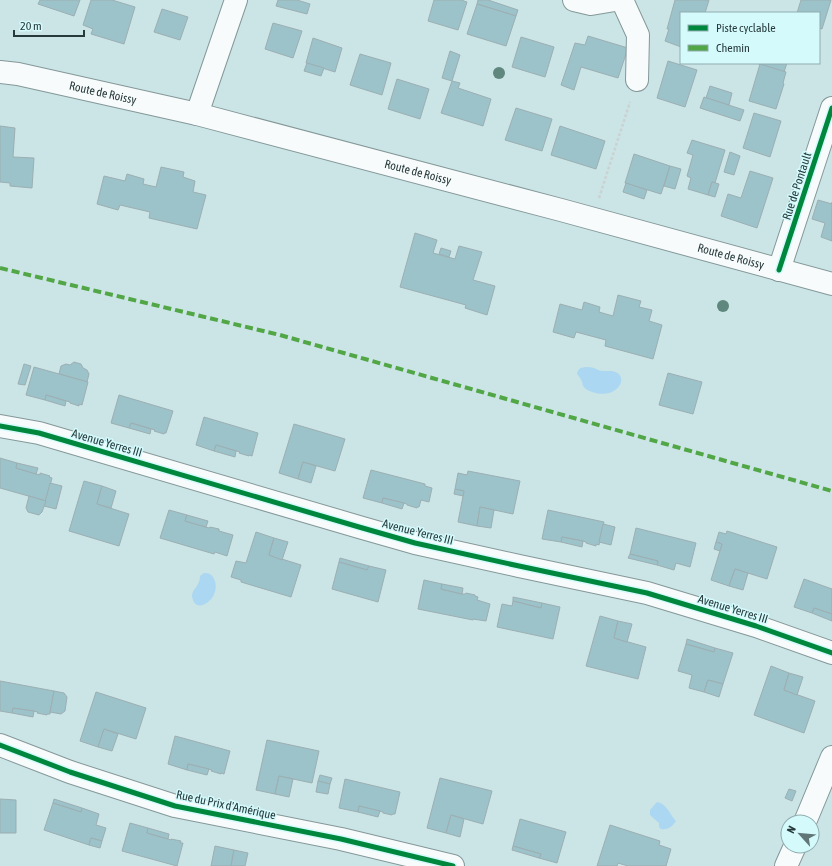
<svg xmlns="http://www.w3.org/2000/svg" width="832" height="866" font-family="'Asap Condensed',sans-serif">
<style>
.water{fill:#abd7f2}
.building{fill:#9cc2ca;stroke:#9cafb2}
.lines{fill:none;stroke-linecap:round;stroke-linejoin:round}
.minor-casing{stroke:#849899;stroke-width:24}
.major-casing{stroke:#849899;stroke-width:24}
.path{stroke:#cbd2d2;stroke-width:2.5;stroke-dasharray:3 2;stroke-linecap:butt}
.minor{stroke:#f7fbfb;stroke-width:22}
.major{stroke:#f7fbfb;stroke-width:22}
.quiet{stroke:#51a645;stroke-width:4;stroke-dasharray:8 4;stroke-linecap:butt}
.cycleway-casing{stroke:#d4fafc;stroke-width:8}
.cycleway{stroke:#00873e;stroke-width:5}
.tree{fill:#5f877e}
.labels{text-anchor:middle;dominant-baseline:central;stroke-width:3;stroke-linejoin:round;paint-order:stroke}
.street-label{font-size:12px;fill:#273a3b;stroke:#d4fafc}
</style>
<rect width="100%" height="100%" fill="#cbe4e6"/>
<g class="water">
<path d="M585 367C588 367 591 367 594 368 597 369 599 371 603 371 606 371 609 371 612 371 631 374 619 401 592 392 590 391 586 390 584 387 582 385 583 384 582 382 581 379 579 376 577 374 578 369 580 368 585 367Z"/>
<path d="M204 573C209 573 212 574 214 579 223 597 195 618 192 596 192 589 200 586 200 576Z"/>
<path d="M657 802C667 804 669 813 675 820L676 821C672 827 668 830 661 829L659 827V823L650 815V810Z"/>
</g>
<g class="building">
<path d="M40 0H80L74 16 38 4Z"/>
<path d="M91 0H112L135 7 124 44 91 34 93 29 83 25Z"/>
<path d="M278 0H297L310 4 307 14 276 6Z"/>
<path d="M434 0H461L467 2 458 30 428 21Z"/>
<path d="M478 0H488L518 10 516 16 477 4Z"/>
<path d="M675 0H709L705 13H681V47L665 41 669 29H667Z"/>
<path d="M801 0H831L822 29 819 28V13H797Z"/>
<path d="M477 4 516 16 506 46 467 34Z"/>
<path d="M162 9 188 17 180 40 154 32Z"/>
<path d="M273 23 302 31 293 58 265 49Z"/>
<path d="M588 36 628 48 618 78 581 67 574 90 561 85 575 43 585 45Z"/>
<path d="M521 37 554 47 545 77 512 67Z"/>
<path d="M313 38 342 48 335 72 306 63Z"/>
<path d="M450 51 460 55 452 81 442 78Z"/>
<path d="M360 54 391 63 382 95 350 85Z"/>
<path d="M668 61 697 70 685 107 657 98Z"/>
<path d="M307 63 324 68 321 76 304 71Z"/>
<path d="M756 63H787L784 72Z"/>
<path d="M760 64 786 72 783 83 784 84 776 109 749 101Z"/>
<path d="M397 79 429 89 420 119 388 109Z"/>
<path d="M452 81 460 83 458 88 491 99 483 126 441 113Z"/>
<path d="M710 86 732 93 729 105 706 98Z"/>
<path d="M704 97 744 110 740 121 700 108Z"/>
<path d="M516 108 552 119 542 151 505 140Z"/>
<path d="M754 113 781 121 770 157 743 148Z"/>
<path d="M0 126 15 128 13 157 34 158 32 188 10 186V183L0 182Z"/>
<path d="M560 126 605 141 596 169 551 155Z"/>
<path d="M692 140 725 150 715 183 712 182 708 195 688 189 691 178 687 176 693 155 687 153Z"/>
<path d="M730 152 740 156 734 175 724 172Z"/>
<path d="M634 154 670 166 661 194 625 183Z"/>
<path d="M670 166 681 169 675 189 664 186Z"/>
<path d="M161 167 184 172 183 177 195 181 193 192 206 195 197 229 149 218 150 212 120 205 118 210 97 204 104 176 125 181 127 174 144 179 143 184 156 187Z"/>
<path d="M750 171 773 178 757 228 721 216 728 194 741 198Z"/>
<path d="M712 182 719 184 715 197 708 195Z"/>
<path d="M626 183 647 190 644 199 623 192Z"/>
<path d="M818 200 832 204V202V241L821 237 825 223 812 219Z"/>
<path d="M415 233 437 240 433 253 455 259 459 246 482 252 473 280 495 286 487 315 465 308 466 305 400 287Z"/>
<path d="M441 248 451 251 449 257 439 254Z"/>
<path d="M618 295 641 301 639 307 652 310 649 321 662 325 653 359 605 346 606 340 576 332 574 338 553 332 560 304 582 310 584 302 600 307 599 312 613 316Z"/>
<path d="M74 362 81 364 83 368 87 370 89 374 87 382 59 374 61 366 66 364 70 365Z"/>
<path d="M24 364 31 366 25 385 18 384Z"/>
<path d="M34 367 88 382 82 405 79 404V406L70 403V402L46 395 45 400 26 395Z"/>
<path d="M668 373 702 382 693 414 659 405Z"/>
<path d="M46 395 66 401 65 406 45 400Z"/>
<path d="M119 395 173 411 166 433H164V434L154 431 155 430 131 423 129 428 111 423Z"/>
<path d="M204 417 258 433 252 456 249 455V456L239 453 240 452 216 445 214 451 196 445Z"/>
<path d="M131 423 151 429 150 434 129 428Z"/>
<path d="M294 424 345 439 335 471 303 462 298 479 279 473Z"/>
<path d="M216 445 236 451 235 457 214 451Z"/>
<path d="M0 458 17 463 16 468 40 475V473L50 476 49 477 52 478 46 501 0 488Z"/>
<path d="M303 462 316 466 311 483 298 479Z"/>
<path d="M17 463 38 468 36 474 16 468Z"/>
<path d="M371 470 425 484V486L432 488 429 502 421 500 419 507H417V508L407 505V504L383 498 382 503 363 498Z"/>
<path d="M468 471 520 481 513 514 480 507 477 526 458 522 464 491 455 489 458 473 467 475Z"/>
<path d="M84 481 102 486 97 504 129 514 119 546 69 531Z"/>
<path d="M50 483 62 486 56 509 44 506Z"/>
<path d="M102 486 116 491 111 508 97 504Z"/>
<path d="M455 489 464 491 463 496 454 494Z"/>
<path d="M29 496 46 501 42 512 39 515 28 512 26 508Z"/>
<path d="M383 498 404 503 402 509 382 503Z"/>
<path d="M480 507 494 510 491 528 477 526Z"/>
<path d="M169 510 187 515 185 521 209 528 210 527 219 529V531L233 535 227 556 215 552 214 554 160 538Z"/>
<path d="M548 510 604 522 599 545 596 544V546L586 543V542L583 541 562 537 561 542 542 539Z"/>
<path d="M187 515 208 521 206 527 185 521Z"/>
<path d="M603 524 615 527 611 545 599 542Z"/>
<path d="M636 528 696 543 690 567 676 563 674 570 657 565 658 561 630 554Z"/>
<path d="M727 531 777 547 767 579 735 569 729 586 711 580 722 544 716 542 719 532 726 534Z"/>
<path d="M256 532 274 538 269 555 301 565 291 597 241 582V580L231 577 236 561 246 563Z"/>
<path d="M562 537 583 541 582 547 561 542Z"/>
<path d="M274 538 288 542 282 560 269 555Z"/>
<path d="M716 542 722 544 720 551 714 549Z"/>
<path d="M630 554 658 561 657 565 628 558Z"/>
<path d="M340 558 369 566 367 570 339 562Z"/>
<path d="M339 562 367 570 369 566 386 570 378 602 332 589Z"/>
<path d="M735 569 748 573 743 590 729 586Z"/>
<path d="M804 579 832 589V614L814 608 812 613 794 607Z"/>
<path d="M424 580 442 584 441 589 462 594H465L466 593 475 595V596L478 597 477 600 490 604 486 621 473 619V620L418 609Z"/>
<path d="M442 584 463 588 462 594 441 589Z"/>
<path d="M513 597 542 603 541 608 513 601Z"/>
<path d="M513 601 541 608 542 603 560 607 553 639 497 627 502 604 512 606Z"/>
<path d="M814 608 832 614V621L812 613Z"/>
<path d="M600 616 618 621 614 638 646 647 638 679 586 666Z"/>
<path d="M618 621 632 624 627 642 614 638Z"/>
<path d="M687 639 715 648 714 652 686 644Z"/>
<path d="M686 644 714 652 715 648 733 653 723 684 708 680 704 692 689 688 692 675 678 671Z"/>
<path d="M771 666 789 673 784 690 815 701 804 733 754 715Z"/>
<path d="M789 673 803 677 797 695 784 690Z"/>
<path d="M708 680 723 684 719 697 704 692Z"/>
<path d="M0 681 54 691 50 714H47V715L37 713 38 712 13 708 12 713 0 711Z"/>
<path d="M54 691 64 693 67 697 65 711 61 714 50 712Z"/>
<path d="M96 692 146 708 136 739 104 729 98 747 80 741Z"/>
<path d="M13 708 34 711 33 717 12 713Z"/>
<path d="M104 729 118 734 112 751 98 747Z"/>
<path d="M175 736 230 751 224 774 221 773V774L211 771 212 770 188 764 187 770 168 764Z"/>
<path d="M267 740 319 751 312 783 279 776 275 794 256 790Z"/>
<path d="M188 764 209 769 207 775 187 770Z"/>
<path d="M320 775 332 778 330 784 318 781Z"/>
<path d="M279 776 293 779 289 797 275 794Z"/>
<path d="M440 778 492 791 483 824 451 815 446 833 427 828Z"/>
<path d="M345 779 400 792 395 814H393L392 815 383 813V812L359 806 358 812 339 808Z"/>
<path d="M318 781 330 784 328 794 316 792Z"/>
<path d="M789 789 796 791 792 801 785 798Z"/>
<path d="M0 799 16 800V833H0Z"/>
<path d="M54 799 82 808 81 812 53 803Z"/>
<path d="M53 803 81 812 82 808 99 814 96 825 106 828 102 841 91 838 89 845 44 830Z"/>
<path d="M359 806 380 811 378 817 358 812Z"/>
<path d="M451 815 464 819 460 837 446 833Z"/>
<path d="M520 819 566 832 557 863 539 858 541 854 513 846Z"/>
<path d="M130 823 148 828 147 833 168 839 171 840V839L181 841 180 843H183L177 866 122 851Z"/>
<path d="M610 825 660 841 659 845 671 849 666 866H628L618 863 617 866H597Z"/>
<path d="M148 828 169 834 168 839 147 833Z"/>
<path d="M91 838 102 841 100 848 89 845Z"/>
<path d="M215 846 234 850 231 866H211Z"/>
<path d="M513 846 541 854 539 858 512 850Z"/>
<path d="M234 850 248 853 245 866H231Z"/>
</g>
<g class="lines">
<defs>
<g id="minor">
<path d="M574 0 591 4 615 0"/>
<path d="M622 0 638 35 637 80"/>
<path d="M197 114 236 0"/>
<path d="M779 270 832 108"/>
<path d="M0 426 39 433 359 527 415 543 519 566 647 593 756 626 832 653"/>
<path d="M0 745 70 772 175 806 341 839 453 866"/>
<path d="M805 822 832 757"/>
<path d="M786 866 795 846"/>
</g>
<g id="major">
<path id="s1" d="M0 72 18 74 197 114 561 210 832 284"/>
</g>
</defs>
<use href="#minor" class="minor-casing"/>
<use href="#major" class="major-casing"/>
<path class="path" d="M599 198 630 102"/>
<use href="#minor" class="minor"/>
<use href="#major" class="major"/>
<path class="quiet" d="M0 268 280 335 832 491"/>
<defs>
<g id="cycleway">
<path d="M779 270 832 108"/>
<path d="M0 426 39 433 359 527 415 543 519 566 647 593 756 626 832 653"/>
<path d="M0 745 70 772 175 806 341 839 453 866"/>
</g>
</defs>
<use href="#cycleway" class="cycleway-casing"/>
<use href="#cycleway" class="cycleway"/>
</g>
<g class="tree">
<circle cx="499" cy="73" r="6"/>
<circle cx="723" cy="306" r="6"/>
</g>
<g class="labels">
<g class="street-label">
<text stroke="none"><textPath href="#s1" startOffset="105">Route de Roissy</textPath></text>
<text stroke="none"><textPath href="#s1" startOffset="430">Route de Roissy</textPath></text>
<text transform="translate(797 186) rotate(-72)">Rue de Pontault</text>
<text stroke="none"><textPath href="#s1" startOffset="754">Route de Roissy</textPath></text>
<text transform="translate(107 443) rotate(16)">Avenue Yerres III</text>
<text transform="translate(418 532) rotate(14)">Avenue Yerres III</text>
<text transform="translate(733 609) rotate(17)">Avenue Yerres III</text>
<text transform="translate(226 805) rotate(12)">Rue du Prix d'Amérique</text>
</g>
</g>
<rect x="680" y="12" width="140" height="52" fill="#d4fafc" stroke="#8fadaf"/>
<rect x="688" y="25" width="20" height="6" fill="#00873e" stroke="#8fadaf"/>
<text x="716" y="32" font-size="12" fill="#273a3b">Piste cyclable</text>
<rect x="688" y="45" width="20" height="6" fill="#51a645" stroke="#8fadaf"/>
<text x="716" y="52" font-size="12" fill="#273a3b">Chemin</text>
<g transform="translate(800 834) rotate(297)"><circle r="19" fill="#d4fafc" stroke="#8fadaf"/>
<path d="M0-3L7 15L0 10L-7 15Z" fill="#607677"/>
<text y="-6" font-size="11" font-weight="bold" text-anchor="middle" fill="#273a3b">N</text>
</g>
<path d="M14 30v6h70v-6" fill="none" stroke="#273a3b" stroke-width="2"/>
<text x="20" y="30" font-size="12" fill="#273a3b" stroke="#d4fafc" stroke-width="3" paint-order="stroke">20 m</text>
</svg>
